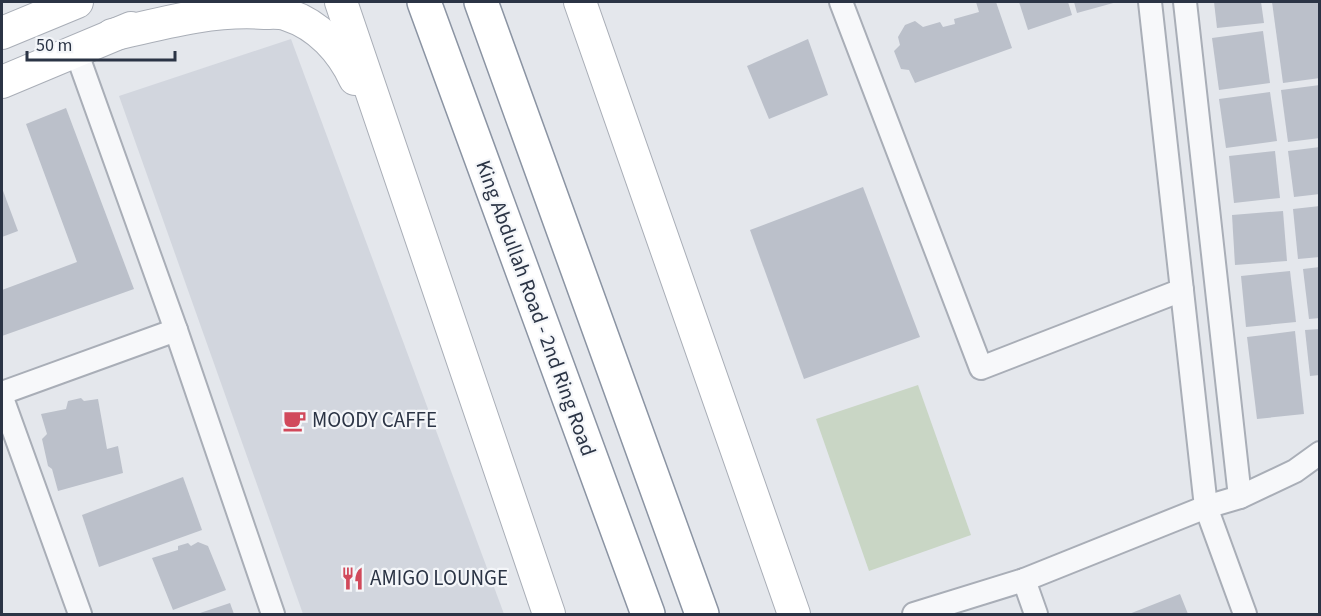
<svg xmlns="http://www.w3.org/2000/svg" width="1321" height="616" font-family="'Source Sans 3',sans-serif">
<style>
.built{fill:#d2d6de}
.green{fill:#c9d6c5}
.building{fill:#bbc0ca}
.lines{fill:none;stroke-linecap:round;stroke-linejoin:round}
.street-casing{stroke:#a9aeb7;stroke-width:26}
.secondary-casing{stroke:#a9aeb7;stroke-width:34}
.highway-casing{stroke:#8b94a3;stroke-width:36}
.street{stroke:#f7f8fa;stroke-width:22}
.secondary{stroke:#fff;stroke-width:32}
.highway{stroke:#fff;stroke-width:33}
.labels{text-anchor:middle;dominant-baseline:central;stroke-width:4.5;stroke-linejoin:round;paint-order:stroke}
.street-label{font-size:21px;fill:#2b3445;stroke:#f4f6f9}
.poi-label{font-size:21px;fill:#2b3445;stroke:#f4f6f9;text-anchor:start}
</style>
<rect width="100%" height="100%" fill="#e4e7ec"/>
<path class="built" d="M291 39 504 614H303L119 96Z"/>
<path class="green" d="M918 385 971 535 869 571 816 419Z"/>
<g class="building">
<path d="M976 2H996L1012 48 915 83 909 70 901 69 894 51 900 45 898 37 905 25 915 21 923 27 940 22 943 27 955 24 954 19 979 12Z"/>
<path d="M1019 2H1068L1072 15 1028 30Z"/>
<path d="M1074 2H1117L1077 13Z"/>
<path d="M1214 2H1261L1264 23 1217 28Z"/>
<path d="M1272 2H1320V78L1283 83Z"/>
<path d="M1263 31 1270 83 1219 90 1212 38Z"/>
<path d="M808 39 828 95 769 119 747 66Z"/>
<path d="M1320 85V138L1288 142 1281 90Z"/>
<path d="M1270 92 1277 141 1226 148 1219 99Z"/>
<path d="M66 108 134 289 2 336V290L77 262 26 124Z"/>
<path d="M1320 147V194L1294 197 1288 151Z"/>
<path d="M1275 151 1280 198 1234 203 1229 156Z"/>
<path d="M863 187 920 337 804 379 750 230Z"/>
<path d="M2 188 18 231 2 237Z"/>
<path d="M1320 206V257L1298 259 1293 209Z"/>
<path d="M1283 211 1287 261 1235 265 1232 215Z"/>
<path d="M1320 267V318L1309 319 1303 269Z"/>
<path d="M1290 271 1296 322 1246 327 1241 276Z"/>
<path d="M1320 329V375L1310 376 1305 330Z"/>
<path d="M1295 331 1304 414 1257 419 1247 337Z"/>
<path d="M81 398 84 401 98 399 107 449 118 446 123 473 58 491 52 469 48 466 42 439 47 434 41 414 66 409 68 401Z"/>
<path d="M183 477 202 530 99 567 82 515Z"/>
<path d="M198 542 208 546 226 590 173 610 152 558 178 550V546L188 543 191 546Z"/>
<path d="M1180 594 1188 614H1129Z"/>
<path d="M230 603 234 614H197Z"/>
</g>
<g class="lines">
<defs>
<g id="street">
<path d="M841 2 981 368 1182 290"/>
<path d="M1150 2 1206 507 1245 614"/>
<path d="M1185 2 1240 497"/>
<path d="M76 51 176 330 273 614"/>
<path d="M2 393 176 330"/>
<path d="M2 398 80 614"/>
<path d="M1024 580 1036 614"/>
<path d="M914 614 1024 580 1206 507 1240 497 1295 471 1320 453"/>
</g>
<g id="secondary">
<path d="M341 2 549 614"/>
<path d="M580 2 794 614"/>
<path d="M2 33 77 2"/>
<path d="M112 35C163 23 213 9 265 13 272 13 281 12 288 15 319 25 342 51 355 79"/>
<path d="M2 82 131 28"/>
</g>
<g id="highway">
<path d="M424 2 648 614"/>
<path d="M481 2 702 614"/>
</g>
</defs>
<use href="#street" class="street-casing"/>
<use href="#secondary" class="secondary-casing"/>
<use href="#highway" class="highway-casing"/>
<use href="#street" class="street"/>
<use href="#secondary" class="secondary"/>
<use href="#highway" class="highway"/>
</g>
<defs>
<symbol id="cafe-bare" viewBox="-9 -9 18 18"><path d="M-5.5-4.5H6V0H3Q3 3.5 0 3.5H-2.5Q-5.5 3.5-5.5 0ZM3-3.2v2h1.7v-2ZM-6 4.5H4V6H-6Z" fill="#d1495b" stroke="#f4f6f9" stroke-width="2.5" paint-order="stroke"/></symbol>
<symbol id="restaurant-bare" viewBox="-9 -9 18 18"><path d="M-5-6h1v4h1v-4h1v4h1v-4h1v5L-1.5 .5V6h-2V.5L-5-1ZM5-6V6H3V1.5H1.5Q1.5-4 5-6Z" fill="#d1495b" stroke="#f4f6f9" stroke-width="2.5" paint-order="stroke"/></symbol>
</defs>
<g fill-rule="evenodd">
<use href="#cafe-bare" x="278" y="404" width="33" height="33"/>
<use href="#restaurant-bare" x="336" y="562" width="33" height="33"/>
</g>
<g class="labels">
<g class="street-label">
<text transform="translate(536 308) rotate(70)">King Abdullah Road - 2nd Ring Road</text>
</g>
<g class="poi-label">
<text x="312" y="420">MOODY CAFFE</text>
<text x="370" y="578">AMIGO LOUNGE</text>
</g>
</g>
<rect width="1321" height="616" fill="none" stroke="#2b3445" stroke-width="6"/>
<path d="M27 51v9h148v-9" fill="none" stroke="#2b3445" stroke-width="3"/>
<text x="36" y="51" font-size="18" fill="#2b3445" stroke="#f4f6f9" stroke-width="4.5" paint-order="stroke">50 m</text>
</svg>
